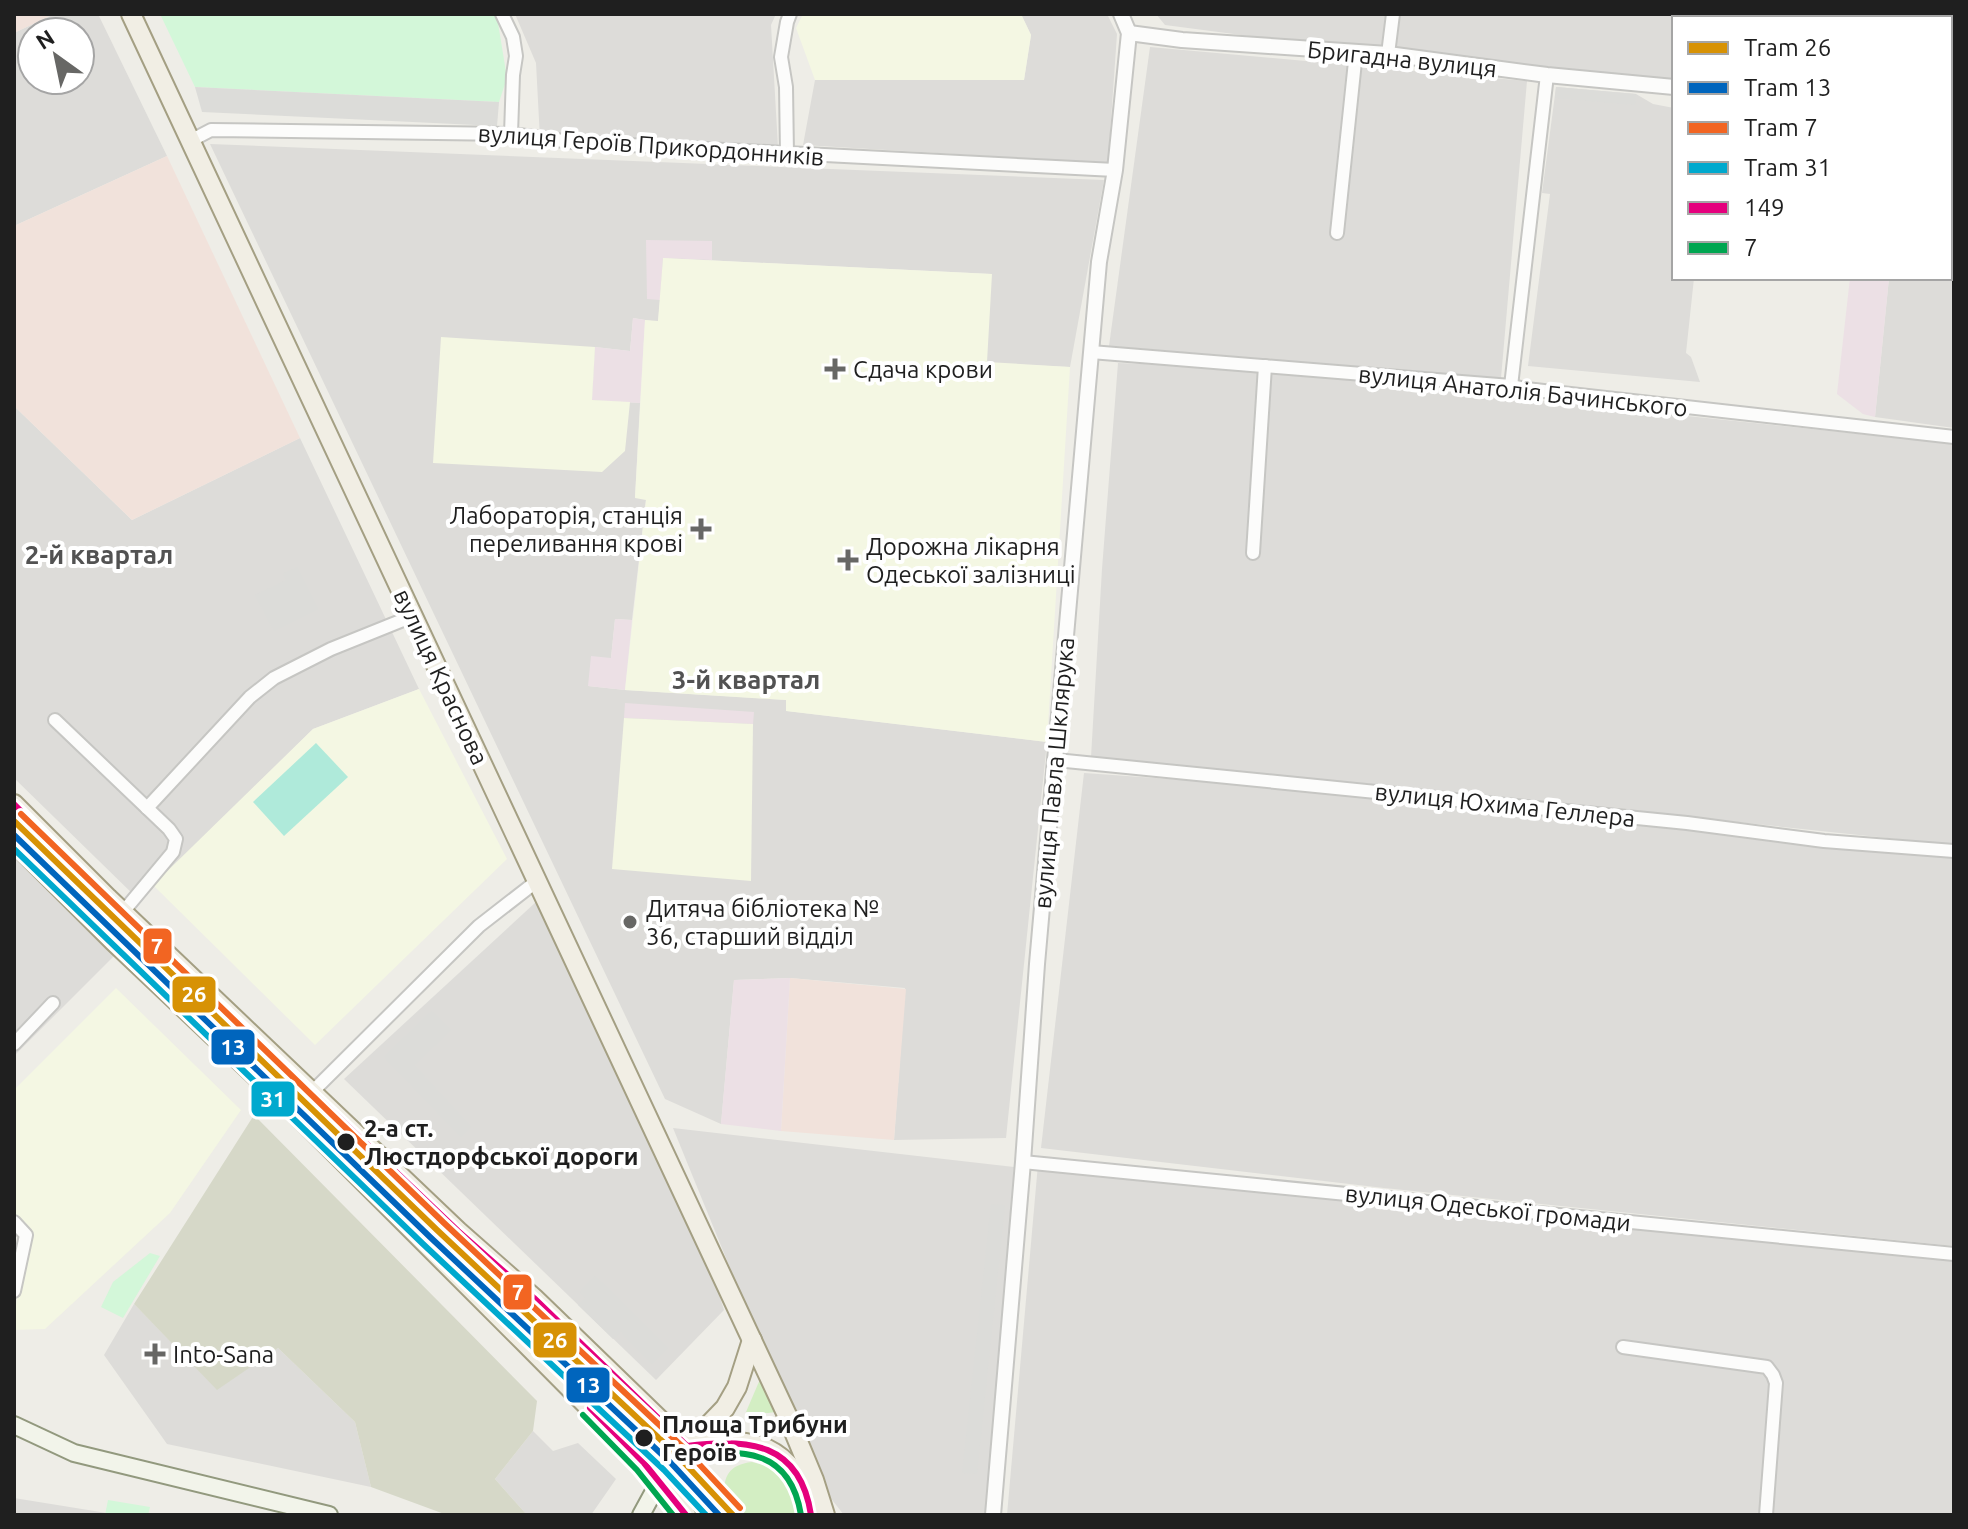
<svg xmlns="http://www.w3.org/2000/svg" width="1968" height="1529" font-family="Ubuntu,sans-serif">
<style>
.residential{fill:#dddcd9;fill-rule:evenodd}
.commercial{fill:#f1e2db}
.industrial{fill:#ece0e5}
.education{fill:#f4f7e3}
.construction{fill:#d6d8c8}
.grass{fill:#d3eec3}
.park{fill:#d3f7d9}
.pitch{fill:#afeada}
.parking{fill:#dcdcd9}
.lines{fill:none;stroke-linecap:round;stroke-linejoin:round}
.minor-casing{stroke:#c6c6c3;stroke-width:16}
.tertiary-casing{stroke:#c6c6c3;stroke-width:18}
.secondary-casing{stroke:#92997e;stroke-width:20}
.primary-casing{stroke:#a49f83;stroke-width:22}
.minor{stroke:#fcfcfb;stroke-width:12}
.tertiary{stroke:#fcfcfb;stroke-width:14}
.secondary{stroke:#f2f4ea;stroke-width:16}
.primary{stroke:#f1eee4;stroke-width:18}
.bus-1-casing{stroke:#fff;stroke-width:12}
.bus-2-casing{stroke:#fff;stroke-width:12}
.bus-1{stroke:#e5007d;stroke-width:6}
.bus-2{stroke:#00a651;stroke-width:6}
.tram-1-casing{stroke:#fff;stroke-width:12}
.tram-2-casing{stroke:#fff;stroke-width:12}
.tram-3-casing{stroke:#fff;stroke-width:12}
.tram-4-casing{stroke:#fff;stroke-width:12}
.tram-1{stroke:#d79205;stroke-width:6}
.tram-2{stroke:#0065bd;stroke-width:6}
.tram-3{stroke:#f26522;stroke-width:6}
.tram-4{stroke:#00a9ce;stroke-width:6}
.poi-dot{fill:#676765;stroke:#fff;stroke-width:3}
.stop-dot{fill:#1f1f1f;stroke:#fff;stroke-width:3}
.labels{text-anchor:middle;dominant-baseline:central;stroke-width:8;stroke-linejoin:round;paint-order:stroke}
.street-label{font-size:24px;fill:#1f1f1f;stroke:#fff}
.poi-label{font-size:24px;fill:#1f1f1f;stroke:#fff;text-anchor:start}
.stop-label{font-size:24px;font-weight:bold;fill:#1f1f1f;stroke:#fff;text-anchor:start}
.neighbourhood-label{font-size:26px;font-weight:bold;fill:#525252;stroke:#fff}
.line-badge{stroke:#fff;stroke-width:3}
.badge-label{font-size:22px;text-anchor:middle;font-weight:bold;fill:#fff}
</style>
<rect width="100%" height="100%" fill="#eeede7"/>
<g class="residential">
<path d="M54 14H98L167 156 14 226V33ZM32 32H80V80H32Z"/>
<path d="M515 14H776L771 25 778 147 540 139 536 63Z"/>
<path d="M1021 14H1107L1117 34 1108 163 803 145 815 80H1024L1031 35Z"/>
<path d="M1156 14H1739L1738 18H1674V86L1547 75 1165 25Z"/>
<path d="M1150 47 1527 81 1501 378 1109 346Z"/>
<path d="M1556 87 1636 94 1653 104 1674 108V278H1694L1686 353 1691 357 1700 382 1528 366 1550 194 1542 193Z"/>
<path d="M1950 136H1954V428L1875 417 1889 278H1950Z"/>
<path d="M210 144 1104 180 1070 367 986 363 991 274 664 258 658 322 633 318 630 351 595 347 592 400 640 403 635 497 646 499 632 620 615 619 611 658 588 686 625 690 787 700V711L1047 742 1006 1138 894 1140 905 988 790 978 734 980 721 1124 665 1099Z"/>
<path d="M1118 363 1217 367 1337 379 1954 444V845L1424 789 1091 757 1102 569Z"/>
<path d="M14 406 132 520 300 438 419 689 313 729 139 900 14 778Z"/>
<path d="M1084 773 1255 785 1954 856V1246L1384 1188 1041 1148Z"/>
<path d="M14 845 119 951 14 1056Z"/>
<path d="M537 901 717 1288 724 1310 656 1380 344 1079Z"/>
<path d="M673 1128 1014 1167 988 1515H844L829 1496 806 1454Z"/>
<path d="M1038 1164 1954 1259V1515H1007Z"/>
<path d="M134 1304 217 1389 278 1348 355 1422 371 1487 167 1444 104 1355Z"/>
<path d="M533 1431 553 1451 578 1443 616 1479 591 1515H527L495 1479Z"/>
<path d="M14 1498 119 1515H14Z"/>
</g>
<g class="commercial">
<path d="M14 14H54L14 33Z"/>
<path d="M167 156 300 438 132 520 14 406V226Z"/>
<path d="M790 978 906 989 894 1140 781 1131Z"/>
</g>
<g class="industrial">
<path d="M646 240 712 241V260L663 258 660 300 647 299Z"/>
<path d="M1850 278H1889L1875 417 1863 414 1837 394Z"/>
<path d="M633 318 645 320 640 403 592 400 595 347 630 351Z"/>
<path d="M615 619 632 620 625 690 588 686 591 656 611 658Z"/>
<path d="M625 703 754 712 753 724 624 718Z"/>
<path d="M790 978 781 1131 721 1124 734 980Z"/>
</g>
<g class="education">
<path d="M803 14H1021L1031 35 1024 80H815L796 28Z"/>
<path d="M1760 14H1954V95L1950 94V18H1760Z"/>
<path d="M663 258 992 274 987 362 1070 367 1047 742 786 711V700L625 690 646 500 635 498 645 320 658 321Z"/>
<path d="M441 337 595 347 592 400 630 402 625 451 602 472 433 463Z"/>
<path d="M419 689 507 859 315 1045 153 885 313 729Z"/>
<path d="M624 718 753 724 751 881 612 869Z"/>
<path d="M116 988 241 1110 170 1213 45 1329 14 1330V1316L27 1243 19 1235 14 1233V1090Z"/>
</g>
<path class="construction" d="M254 1115 537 1401 533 1431 495 1479 527 1515H447L371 1487 355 1422 278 1348 217 1390 134 1304Z"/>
<g class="grass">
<path d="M761 1377 782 1411 768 1413 746 1412Z"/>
<path d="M752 1462C768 1466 788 1471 796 1488 799 1496 797 1507 797 1515H736L724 1502C723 1479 726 1465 752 1462Z"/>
</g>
<g class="park">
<path d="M160 14H494L498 23 507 78 499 102 195 87Z"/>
<path d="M150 1253 160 1256 123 1318 101 1307 113 1282Z"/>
<path d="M108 1500 150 1507 148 1515H105Z"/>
</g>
<path class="pitch" d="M316 743 348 777 284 836 253 802Z"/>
<g class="parking">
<path d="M195 87 499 102 497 126 202 112Z"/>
<path d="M1556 87 1636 94 1635 105 1555 98Z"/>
<path d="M297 567 318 609 274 631 255 595 286 580 283 573Z"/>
<path d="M432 1011 451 1030 414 1065 471 1127 461 1137 384 1057Z"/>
<path d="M991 1204 1005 1205 977 1474 962 1473Z"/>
<path d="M595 1276 668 1348 652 1364 621 1332 613 1339 578 1305 585 1298 580 1292Z"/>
</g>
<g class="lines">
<defs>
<g id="minor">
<path d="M502 14 513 37 516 56 513 75 511 134"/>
<path d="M1706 18 1707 14"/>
<path d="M1388 54 1393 14"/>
<path d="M190 141 211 130 511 134 571 142 1115 170"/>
<path d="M787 154 786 87 781 57 787 22 790 14"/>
<path d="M1337 233 1356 52"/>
<path d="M1091 352 1511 386 1526 389 1954 437"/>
<path d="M1511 386 1547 75"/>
<path d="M1253 553 1265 366"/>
<path d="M55 720 169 829 176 839 173 852 123 912"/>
<path d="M1056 760 1687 823 1824 841 1954 851"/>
<path d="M147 808 250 697 274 678 331 649 413 616"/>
<path d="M14 1044 53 1003"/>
<path d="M293 1111 479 926 537 881"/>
<path d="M1023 1162 1954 1254"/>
<path d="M14 1222 26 1235 14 1291"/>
<path d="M1623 1347 1767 1367 1773 1375 1776 1383 1766 1515"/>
</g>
<g id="tertiary">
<path d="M1129 33 1182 40 1388 54 1547 75 1674 87"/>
<path d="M1950 117 1954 118"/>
<path d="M993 1515 1023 1162 1037 964 1099 262 1115 170 1129 33 1121 14"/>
</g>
<g id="secondary">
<path d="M14 1425 74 1453 329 1515"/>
<path d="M641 1515 659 1482"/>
</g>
<g id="primary">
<path d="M131 14 787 1415 814 1480 825 1515"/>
<path d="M14 804 108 898 458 1231 534 1298 687 1446"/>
<path d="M14 842 113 941 293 1111 525 1343 644 1463 686 1515"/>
<path d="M687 1446C724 1441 760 1435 788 1464 795 1472 802 1481 805 1490 808 1498 810 1507 811 1515"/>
<path d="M659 1482 674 1461 725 1408 737 1387 752 1340"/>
</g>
</defs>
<use href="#minor" class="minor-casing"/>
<use href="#tertiary" class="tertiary-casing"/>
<use href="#secondary" class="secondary-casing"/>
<use href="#primary" class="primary-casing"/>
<use href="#minor" class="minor"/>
<use href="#tertiary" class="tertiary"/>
<use href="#secondary" class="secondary"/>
<use href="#primary" class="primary"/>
<defs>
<g id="bus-1">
<path d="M14 804 108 898 458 1231 534 1298 687 1446C748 1438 800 1442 811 1515"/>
<path d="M590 1408 644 1463 686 1515"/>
</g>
<g id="bus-2">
<path d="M14 818 101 905 451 1238 527 1305 680 1453 687 1456C742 1449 790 1448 801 1515"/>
<path d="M583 1415 637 1470 673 1515"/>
</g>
</defs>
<use href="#bus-1" class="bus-1-casing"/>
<use href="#bus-2" class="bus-2-casing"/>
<use href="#bus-1" class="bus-1"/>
<use href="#bus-2" class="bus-2"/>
<defs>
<path id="tram-1" d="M14 821 437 1230 678 1456 733 1515"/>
<path id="tram-2" d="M14 835 430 1237 671 1463 719 1515"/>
<path id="tram-3" d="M21 814 444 1223 685 1449 740 1508"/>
<path id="tram-4" d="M14 849 423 1244 664 1470 706 1515"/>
</defs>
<use href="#tram-1" class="tram-1-casing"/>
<use href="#tram-2" class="tram-2-casing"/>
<use href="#tram-3" class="tram-3-casing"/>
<use href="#tram-4" class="tram-4-casing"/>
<use href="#tram-1" class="tram-1"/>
<use href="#tram-2" class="tram-2"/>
<use href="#tram-3" class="tram-3"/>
<use href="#tram-4" class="tram-4"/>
</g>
<g class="poi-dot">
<path d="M831 357h8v8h8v8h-8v8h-8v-8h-8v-8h8z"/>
<path d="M697 517h8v8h8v8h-8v8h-8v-8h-8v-8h8z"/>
<path d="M844 548h8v8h8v8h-8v8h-8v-8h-8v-8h8z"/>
<circle cx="630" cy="922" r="8"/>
<path d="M151 1342h8v8h8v8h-8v8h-8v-8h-8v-8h8z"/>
</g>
<g class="stop-dot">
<circle cx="346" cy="1142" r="10"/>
<circle cx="644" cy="1438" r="10"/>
</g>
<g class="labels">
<g class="street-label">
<text transform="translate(1402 59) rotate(6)">Бригадна вулиця</text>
<text transform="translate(651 145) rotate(4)">вулиця Героїв Прикордонників</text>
<text transform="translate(1523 391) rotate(6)">вулиця Анатолія Бачинського</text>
<text transform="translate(441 677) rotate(65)">вулиця Краснова</text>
<text transform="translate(1054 773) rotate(-85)">вулиця Павла Шклярука</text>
<text transform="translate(1505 805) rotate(6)">вулиця Юхима Геллера</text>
<text transform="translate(1488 1208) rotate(6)">вулиця Одеської громади</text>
</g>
<g class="poi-label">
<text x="853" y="369">Сдача крови</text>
<text x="683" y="515" text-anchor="end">Лабораторія, станція<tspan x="683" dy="28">переливання крові</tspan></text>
<text x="866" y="546">Дорожна лікарня<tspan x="866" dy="28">Одеської залізниці</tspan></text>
<text x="646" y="908">Дитяча бібліотека №<tspan x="646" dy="28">36, старший відділ</tspan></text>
<text x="173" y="1354">Into-Sana</text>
</g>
<g class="stop-label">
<text x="364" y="1128">2-а ст.<tspan x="364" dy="28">Люстдорфської дороги</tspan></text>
<text x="662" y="1424">Площа Трибуни<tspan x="662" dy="28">Героїв</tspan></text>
</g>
<g class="neighbourhood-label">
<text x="99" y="554">2-й квартал</text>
<text x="746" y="679">3-й квартал</text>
</g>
</g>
<g class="line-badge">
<rect x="142" y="927" width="31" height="38" rx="8" fill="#f26522"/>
<rect x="171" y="975" width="46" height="39" rx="8" fill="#d79205"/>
<rect x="210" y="1028" width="46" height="38" rx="8" fill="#0065bd"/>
<rect x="250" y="1080" width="46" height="38" rx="8" fill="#00a9ce"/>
<rect x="502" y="1273" width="31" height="38" rx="8" fill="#f26522"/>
<rect x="532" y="1321" width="46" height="38" rx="8" fill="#d79205"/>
<rect x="565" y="1366" width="46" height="38" rx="8" fill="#0065bd"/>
</g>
<g class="badge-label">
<text x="157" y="954">7</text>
<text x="194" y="1002">26</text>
<text x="233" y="1055">13</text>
<text x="273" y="1107">31</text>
<text x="518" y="1300">7</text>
<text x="555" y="1348">26</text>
<text x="588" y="1393">13</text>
</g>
<rect width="1968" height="1529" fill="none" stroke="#1f1f1f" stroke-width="32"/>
<rect x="1672" y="16" width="280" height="264" fill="#ffffff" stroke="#a5a5a5" stroke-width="2"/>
<rect x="1688" y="42" width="40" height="12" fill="#d79205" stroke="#a5a5a5" stroke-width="2"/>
<text x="1744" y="56" font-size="24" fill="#1f1f1f">Tram 26</text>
<rect x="1688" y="82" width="40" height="12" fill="#0065bd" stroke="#a5a5a5" stroke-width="2"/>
<text x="1744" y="96" font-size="24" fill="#1f1f1f">Tram 13</text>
<rect x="1688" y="122" width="40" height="12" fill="#f26522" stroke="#a5a5a5" stroke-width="2"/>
<text x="1744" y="136" font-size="24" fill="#1f1f1f">Tram 7</text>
<rect x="1688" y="162" width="40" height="12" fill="#00a9ce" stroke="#a5a5a5" stroke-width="2"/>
<text x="1744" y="176" font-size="24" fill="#1f1f1f">Tram 31</text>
<rect x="1688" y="202" width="40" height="12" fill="#e5007d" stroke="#a5a5a5" stroke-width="2"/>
<text x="1744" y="216" font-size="24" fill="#1f1f1f">149</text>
<rect x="1688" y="242" width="40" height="12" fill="#00a651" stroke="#a5a5a5" stroke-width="2"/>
<text x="1744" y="256" font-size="24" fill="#1f1f1f">7</text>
<g transform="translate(56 56) rotate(327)"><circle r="38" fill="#ffffff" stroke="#a5a5a5" stroke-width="2"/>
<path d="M0-6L14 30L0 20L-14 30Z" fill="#676765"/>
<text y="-12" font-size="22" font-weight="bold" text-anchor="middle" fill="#1f1f1f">N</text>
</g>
</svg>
